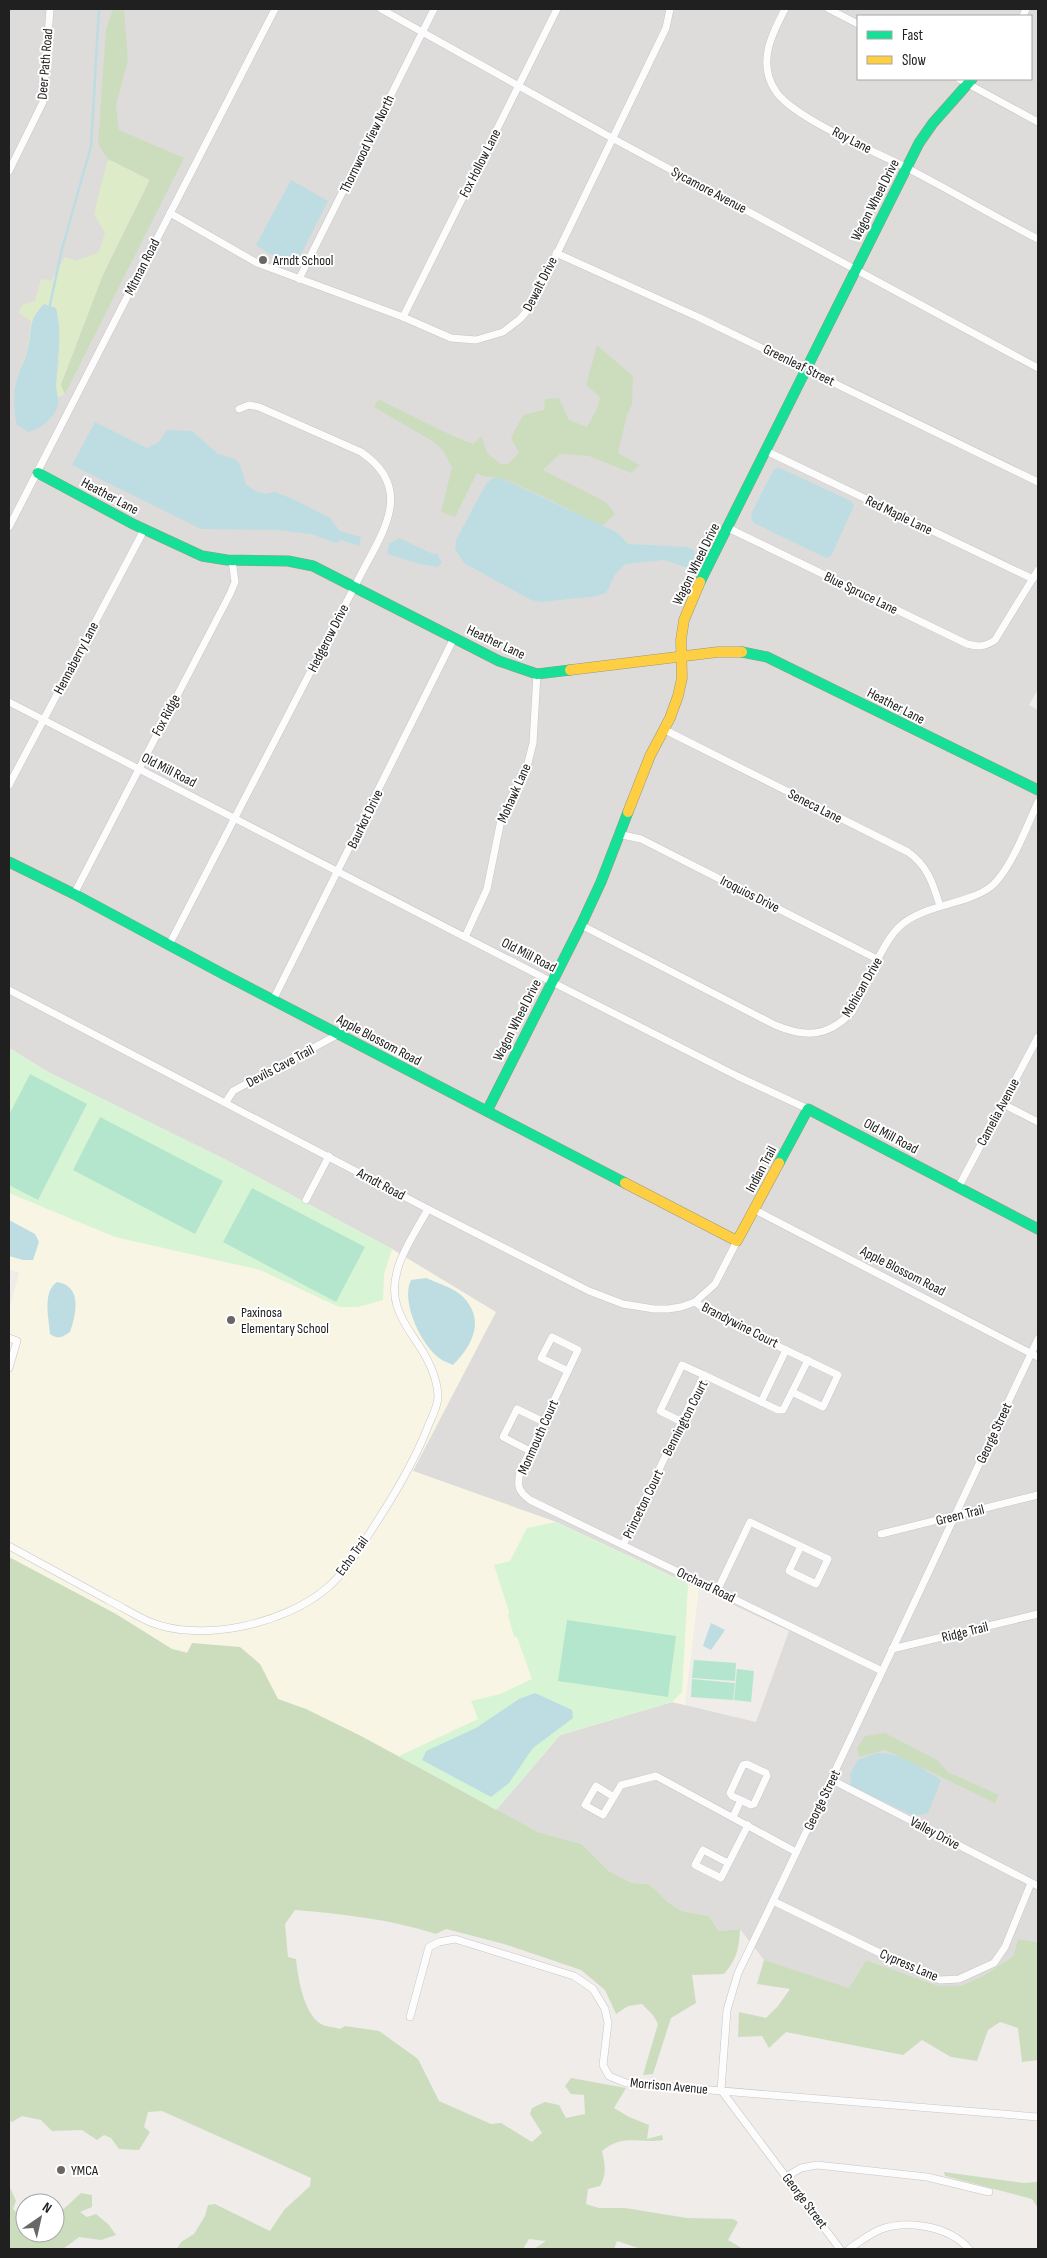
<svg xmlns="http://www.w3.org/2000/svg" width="1047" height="2258" font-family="'Sofia Sans Condensed',sans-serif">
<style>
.residential{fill:#dedcda;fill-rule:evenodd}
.education{fill:#f8f5e5}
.grass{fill:#deebc8}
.forest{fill:#ccddbe}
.park{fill:#d7f4d5}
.pitch{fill:#b4e6cd}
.water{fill:#bddde2}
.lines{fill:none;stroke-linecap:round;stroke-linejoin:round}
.stream{stroke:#bddde2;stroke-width:2.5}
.street-casing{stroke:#c7c6c5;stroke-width:8}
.fast-casing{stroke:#999980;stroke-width:11}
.slow-casing{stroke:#999980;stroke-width:11}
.street{stroke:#fdfcfc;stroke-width:7}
.fast{stroke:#16e098;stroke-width:10}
.slow{stroke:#ffcf43;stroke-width:10}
.poi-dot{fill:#686766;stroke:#fff;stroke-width:2}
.labels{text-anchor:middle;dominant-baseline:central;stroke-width:4;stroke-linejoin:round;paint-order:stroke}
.street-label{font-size:14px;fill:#202020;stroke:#fff}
.poi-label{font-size:14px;fill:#202020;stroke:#fff;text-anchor:start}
</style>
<rect width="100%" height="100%" fill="#efece9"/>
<path class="residential" d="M9 9H1038V689L1029 705 1038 710V1942L1018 1939 1013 1956 983 1976 960 1986H939L866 1960 849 1988 827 1982 764 1960 740 1929 719 1931 709 1916 682 1911 669 1903 649 1884 632 1883 609 1871 582 1844 538 1832 496 1810 560 1735 672 1702 756 1722 789 1631 556 1522 413 1471 46 1071 9 1048ZM858 16H1031V79H858Z"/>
<path class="education" d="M9 1048 46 1071 226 1160 392 1249 496 1312 413 1471 556 1522 699 1589 685 1705 672 1702 560 1735 496 1810 399 1756 306 1709 277 1699 260 1664 172 1649 116 1614 9 1557V1310L19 1273 9 1269Z"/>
<path class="grass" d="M108 159 150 179 103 275 61 385 65 394 58 397 56 386 59 360 14 404 17 376 27 353 31 321 19 313 22 305 35 301 41 279 51 281 65 257 76 261 99 252 105 233 94 214Z"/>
<g class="forest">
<path d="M113 9H124L128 60 116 106 119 130 184 158 65 394 61 385 103 275 150 180 108 159 98 144 106 29Z"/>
<path d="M597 345 633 376 632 405 627 415 618 453 640 465 631 473 589 456 560 454 543 470 606 502 615 514 602 526C569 510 537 492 503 479 494 476 485 479 477 473L455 517 441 512 452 467 443 451 434 442 374 407 378 399 451 435 473 444 481 436 488 454 501 464H508L519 453 511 438 523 415 544 410 545 399 559 398 569 420 587 427 597 409 600 397 586 385Z"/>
<path d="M9 1557 116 1614 172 1649 187 1653 192 1643 240 1647 260 1664 278 1699 306 1709 361 1736 538 1832 582 1844 609 1871 632 1883 649 1884 669 1903 682 1911 709 1916 719 1931 740 1929C739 1949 737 1959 724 1974L692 1975 696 2003 671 2018 653 2074 643 2075 658 2024 653 2015 642 2004 628 2006 616 2014 605 1990 581 1970 504 1944 446 1929 436 1934C389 1919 343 1914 295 1910L285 1924 288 1957 296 1959C298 1977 303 2013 321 2024 326 2027 334 2027 340 2029L345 2026 379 2031 418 2059 439 2101 491 2124 501 2123 532 2142 542 2133 530 2114 532 2108 545 2102 559 2105 566 2118 585 2114 584 2095 571 2094 565 2086 571 2078 626 2088 614 2108 629 2117 649 2125 647 2139 662 2135 663 2140C637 2144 624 2133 602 2151 605 2164 607 2174 600 2186L588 2189 586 2204 599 2208H625L687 2218 733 2219 738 2222 728 2240 743 2249H641L617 2241 614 2249H534L546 2241 529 2239 523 2249H177L181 2242 194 2234 205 2216 208 2205 215 2204 270 2231 284 2210 310 2186 311 2178 162 2111 148 2112 144 2127 150 2132 139 2150 119 2149 111 2138 104 2135 97 2140 82 2130 52 2131 41 2120 22 2116 12 2122 9 2120Z"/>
<path d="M885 1733 937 1760 948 1772 999 1795 995 1803 885 1750 859 1757 857 1748 865 1736Z"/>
<path d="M1018 1939 1038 1942V2060L1022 2062 1018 2028 1000 2022 988 2030 977 2061 951 2057 922 2040 903 2055 786 2032 769 2048 762 2036 738 2037 739 2012 766 2018 778 2006 790 1989 757 1984 764 1960 849 1988 866 1960 939 1986H960L983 1976 1013 1956Z"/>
<path d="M944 2172 1024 2183 1037 2182 1038 2179V2208L1032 2199 945 2176Z"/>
<path d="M9 2185 16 2201 13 2209 25 2221V2233H55V2217L81 2193 92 2195V2207L80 2212 87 2217 96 2214 108 2224 116 2235 101 2240 79 2237 63 2249H9Z"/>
</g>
<g class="park">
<path d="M9 1048 46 1071 226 1160 392 1249 384 1274 383 1300 358 1307H339L260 1270 115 1237 9 1193Z"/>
<path d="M556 1522 688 1584 682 1692 672 1702 560 1735 496 1810 399 1756 478 1719 471 1701 500 1694 532 1679 517 1637 514 1636 508 1616 509 1612 494 1565 510 1561 527 1528Z"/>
</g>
<g class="pitch">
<path d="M30 1074 87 1104 38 1200 9 1185V1115Z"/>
<path d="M100 1117 223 1181 195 1234 73 1170Z"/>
<path d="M252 1188 365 1247 336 1302 223 1242Z"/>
<path d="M567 1620 676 1636 668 1697 558 1681Z"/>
<path d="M694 1660 736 1663 735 1681 692 1678Z"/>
<path d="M737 1669 754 1671 751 1702 734 1700Z"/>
<path d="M692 1679 735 1683 733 1700 691 1697Z"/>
</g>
<g class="water">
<path d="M291 180 328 201 300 256 281 261 256 245Z"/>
<path d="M44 304 56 308C63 334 57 360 56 385 56 393 60 401 57 408 52 420 40 429 28 432L17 425C13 410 13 390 18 375 20 368 25 361 27 353 33 332 26 322 44 304Z"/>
<path d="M95 422 147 448 159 442 167 430 192 431 218 454 235 459 240 464 246 485 256 491 265 494 275 492 293 499 330 518 340 531 361 537 359 546 341 540 336 543 311 534 277 530 201 529 72 465Z"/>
<path d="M780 468 851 501 854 506 831 556 826 558 754 523 751 518 752 512 774 469Z"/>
<path d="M492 478H500L516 485 618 533 628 544 687 547 694 550 695 556 688 568 664 560 625 564 616 573 606 593 597 596 541 602 531 600 464 563 455 549 456 540 486 484Z"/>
<path d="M399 538 433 554 437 553 442 563 437 567 420 564 387 554 389 544Z"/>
<path d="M9 1220 35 1234 39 1242 33 1260H23L9 1256Z"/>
<path d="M426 1278C437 1283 452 1287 461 1295 486 1318 474 1344 453 1365 449 1363 445 1362 442 1360 422 1348 400 1301 411 1280Z"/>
<path d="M57 1282C83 1286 76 1315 70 1332 63 1337 58 1340 50 1334 49 1318 42 1292 57 1282Z"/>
<path d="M711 1623 725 1630 711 1650 703 1646Z"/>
<path d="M535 1693 572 1710 573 1718 533 1748 509 1783 491 1797 422 1760 426 1751 476 1728 519 1699Z"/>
<path d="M876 1753C900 1752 921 1768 941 1780L928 1813 914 1816 851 1786 850 1774 858 1760Z"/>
</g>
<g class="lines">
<path class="stream" d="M49 309 62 249 91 146 99 9"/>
<defs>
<g id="street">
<path d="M381 9 612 138 1038 368"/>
<path d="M785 9C772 34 757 62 775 90 791 117 874 151 905 167 950 190 993 216 1038 239"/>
<path d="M829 9 858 24"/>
<path d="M1023 16 1026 9"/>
<path d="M959 79 1038 122"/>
<path d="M9 171 43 102 50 9"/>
<path d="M170 213 257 263 403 317 451 338 476 340 503 332 520 319 532 305 666 28 670 9"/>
<path d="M556 253 698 317 1038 482"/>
<path d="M299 279 434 9"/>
<path d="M403 317 557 9"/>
<path d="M766 451 1033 579"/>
<path d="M9 527 275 9"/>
<path d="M728 528 967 644C978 647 985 647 995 640L1038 570"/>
<path d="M9 702 552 982 737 1076 808 1109"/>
<path d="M665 730 908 852C928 866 933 884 940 906"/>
<path d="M9 785 144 530"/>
<path d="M618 834 641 839 879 960"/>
<path d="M74 894 230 594 235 582 232 560"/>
<path d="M581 925 775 1025C806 1038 828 1037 852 1012 865 989 881 945 898 928 920 905 965 905 989 888 1009 874 1027 826 1038 802"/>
<path d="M465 937 487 889 502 815 527 767 533 743 537 674"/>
<path d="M169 945 359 578C382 533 416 489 361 452L259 407 249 405 239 409"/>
<path d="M9 990 428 1209 589 1291 623 1304 654 1309H668L681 1307 695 1302 715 1284 737 1241"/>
<path d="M274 998 454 638"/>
<path d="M226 1102 233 1091 339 1034"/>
<path d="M1003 1104 1038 1122"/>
<path d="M958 1188 1038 1037"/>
<path d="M306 1200 329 1156"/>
<path d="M755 1210 1038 1357"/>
<path d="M695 1302 714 1315 786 1350 761 1402"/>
<path d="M552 1337 578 1350 568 1371 541 1358Z"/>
<path d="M9 1338 17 1341 9 1368"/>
<path d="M568 1371 520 1472C517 1486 518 1491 530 1500L882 1671"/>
<path d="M792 1392 808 1360"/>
<path d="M682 1422 660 1411 682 1365 704 1375"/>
<path d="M530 1451 503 1437 517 1409 544 1422"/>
<path d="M881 1534 1038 1495"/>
<path d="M623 1545 704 1375 778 1410H783L792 1392 823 1407 838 1375 786 1350"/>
<path d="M9 1546C42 1564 75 1582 108 1600 122 1607 136 1616 150 1622 201 1643 285 1624 327 1588 348 1570 363 1543 378 1520 398 1489 416 1458 429 1424 433 1415 437 1407 438 1398 438 1379 428 1359 418 1344 410 1332 401 1320 397 1306 386 1272 413 1237 428 1209"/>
<path d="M717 1591 750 1522 828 1559 816 1584 789 1571 801 1546"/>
<path d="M892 1649 1038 1614"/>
<path d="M832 1780 1038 1886"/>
<path d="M614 1797 596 1786 585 1805 603 1815 621 1785 656 1776 796 1852"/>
<path d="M733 1817 741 1800 732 1796 730 1793 743 1765 747 1764 766 1773 767 1776 754 1804 751 1805 741 1800"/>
<path d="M728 1863 703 1850 695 1865 721 1878 748 1825"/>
<path d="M773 1901 923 1974 940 1980 959 1979 994 1963 1005 1947 1031 1883"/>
<path d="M410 2017 429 1947 439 1942 455 1939 574 1976 593 1989 605 2009 608 2023 603 2065 609 2076 626 2083 1038 2117"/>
<path d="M786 2177 801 2168 817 2165 927 2177 989 2192"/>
<path d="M840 2249 721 2090 727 2010 738 1973C841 1763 938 1550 1038 1339"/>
<path d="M849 2249C859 2242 868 2235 879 2230 907 2219 949 2226 969 2249"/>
</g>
<g id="fast">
<path d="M38 473 133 524 202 556 227 560 288 561 313 566 499 661 537 674 570 670"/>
<path d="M700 582 919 143 933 123 972 79"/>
<path d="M742 652 767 657 1038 790"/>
<path d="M9 862 74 894 223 974 625 1183"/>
<path d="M487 1111 581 925 601 882 628 812"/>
<path d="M779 1163 808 1109 1038 1229"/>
</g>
<g id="slow">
<path d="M570 670 718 652H742"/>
<path d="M628 812 650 756 670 718 678 696 682 678 681 640 684 620 700 582"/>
<path d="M625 1183 737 1241 779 1163"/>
</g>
</defs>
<use href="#street" class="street-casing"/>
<use href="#fast" class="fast-casing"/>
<use href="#slow" class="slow-casing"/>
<use href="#street" class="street"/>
<use href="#fast" class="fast"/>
<use href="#slow" class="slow"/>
</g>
<g class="poi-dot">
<circle cx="263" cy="260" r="5"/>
<circle cx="231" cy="1320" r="5"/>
<circle cx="61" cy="2170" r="5"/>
</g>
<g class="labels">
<g class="street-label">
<text transform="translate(45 64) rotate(-85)">Deer Path Road</text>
<text transform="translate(852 140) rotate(27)">Roy Lane</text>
<text transform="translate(367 144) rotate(-64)">Thornwood View North</text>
<text transform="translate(480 163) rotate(-63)">Fox Hollow Lane</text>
<text transform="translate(709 190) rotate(28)">Sycamore Avenue</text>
<text transform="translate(875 200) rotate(-63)">Wagon Wheel Drive</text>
<text transform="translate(142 267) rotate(-63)">Mitman Road</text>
<text transform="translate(540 284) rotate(-63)">Dewalt Drive</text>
<text transform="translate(799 365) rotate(26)">Greenleaf Street</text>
<text transform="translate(110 496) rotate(28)">Heather Lane</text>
<text transform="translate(899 515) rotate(26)">Red Maple Lane</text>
<text transform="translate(696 564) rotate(-64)">Wagon Wheel Drive</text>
<text transform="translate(861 593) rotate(26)">Blue Spruce Lane</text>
<text transform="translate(328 638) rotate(-63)">Hedgerow Drive</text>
<text transform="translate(496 642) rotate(25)">Heather Lane</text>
<text transform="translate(76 658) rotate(-62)">Hennaberry Lane</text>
<text transform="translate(896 706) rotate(27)">Heather Lane</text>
<text transform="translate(166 715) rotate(-62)">Fox Ridge</text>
<text transform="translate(169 770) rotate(27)">Old Mill Road</text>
<text transform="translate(514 793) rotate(-66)">Mohawk Lane</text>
<text transform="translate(815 806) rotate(27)">Seneca Lane</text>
<text transform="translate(365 819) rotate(-64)">Baurkot Drive</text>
<text transform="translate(750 894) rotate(27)">Iroquios Drive</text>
<text transform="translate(529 955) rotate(27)">Old Mill Road</text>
<text transform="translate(862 987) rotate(-60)">Mohican Drive</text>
<text transform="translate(517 1020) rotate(-63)">Wagon Wheel Drive</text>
<text transform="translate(379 1040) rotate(28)">Apple Blossom Road</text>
<text transform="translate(280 1066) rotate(-28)">Devils Cave Trail</text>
<text transform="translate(998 1112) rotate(-62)">Camelia Avenue</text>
<text transform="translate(891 1136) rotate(28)">Old Mill Road</text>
<text transform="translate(761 1169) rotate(-62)">Indian Trail</text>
<text transform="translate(381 1184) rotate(28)">Arndt Road</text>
<text transform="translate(903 1271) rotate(27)">Apple Blossom Road</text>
<text transform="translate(740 1325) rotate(27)">Brandywine Court</text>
<text transform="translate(685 1418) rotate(-63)">Bennington Court</text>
<text transform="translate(994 1433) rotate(-65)">George Street</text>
<text transform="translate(538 1437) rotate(-66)">Monmouth Court</text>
<text transform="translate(643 1504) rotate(-64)">Princeton Court</text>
<text transform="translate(960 1515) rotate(-14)">Green Trail</text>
<text transform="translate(352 1556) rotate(-54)">Echo Trail</text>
<text transform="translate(706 1585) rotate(26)">Orchard Road</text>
<text transform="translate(965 1632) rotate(-14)">Ridge Trail</text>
<text transform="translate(822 1800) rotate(-64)">George Street</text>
<text transform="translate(935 1833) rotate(28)">Valley Drive</text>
<text transform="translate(909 1965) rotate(23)">Cypress Lane</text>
<text transform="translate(669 2086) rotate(5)">Morrison Avenue</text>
<text transform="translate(805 2201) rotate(53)">George Street</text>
</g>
<g class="poi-label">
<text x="273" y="260">Arndt School</text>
<text x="241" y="1312">Paxinosa<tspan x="241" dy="16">Elementary School</tspan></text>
<text x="71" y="2170">YMCA</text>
</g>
</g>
<rect width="1047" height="2258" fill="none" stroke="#202020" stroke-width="20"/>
<rect x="857" y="15" width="175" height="65" fill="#ffffff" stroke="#a6a6a6"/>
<rect x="867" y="31" width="25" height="8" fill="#16e098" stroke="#a6a6a6"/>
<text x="902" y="40" font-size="15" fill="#202020">Fast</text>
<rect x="867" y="56" width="25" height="8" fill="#ffcf43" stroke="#a6a6a6"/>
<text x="902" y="65" font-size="15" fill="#202020">Slow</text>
<g transform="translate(40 2218) rotate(34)"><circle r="24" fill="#ffffff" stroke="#a6a6a6"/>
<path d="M0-4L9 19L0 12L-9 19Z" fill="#686766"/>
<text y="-8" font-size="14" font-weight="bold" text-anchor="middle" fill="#202020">N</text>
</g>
</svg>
